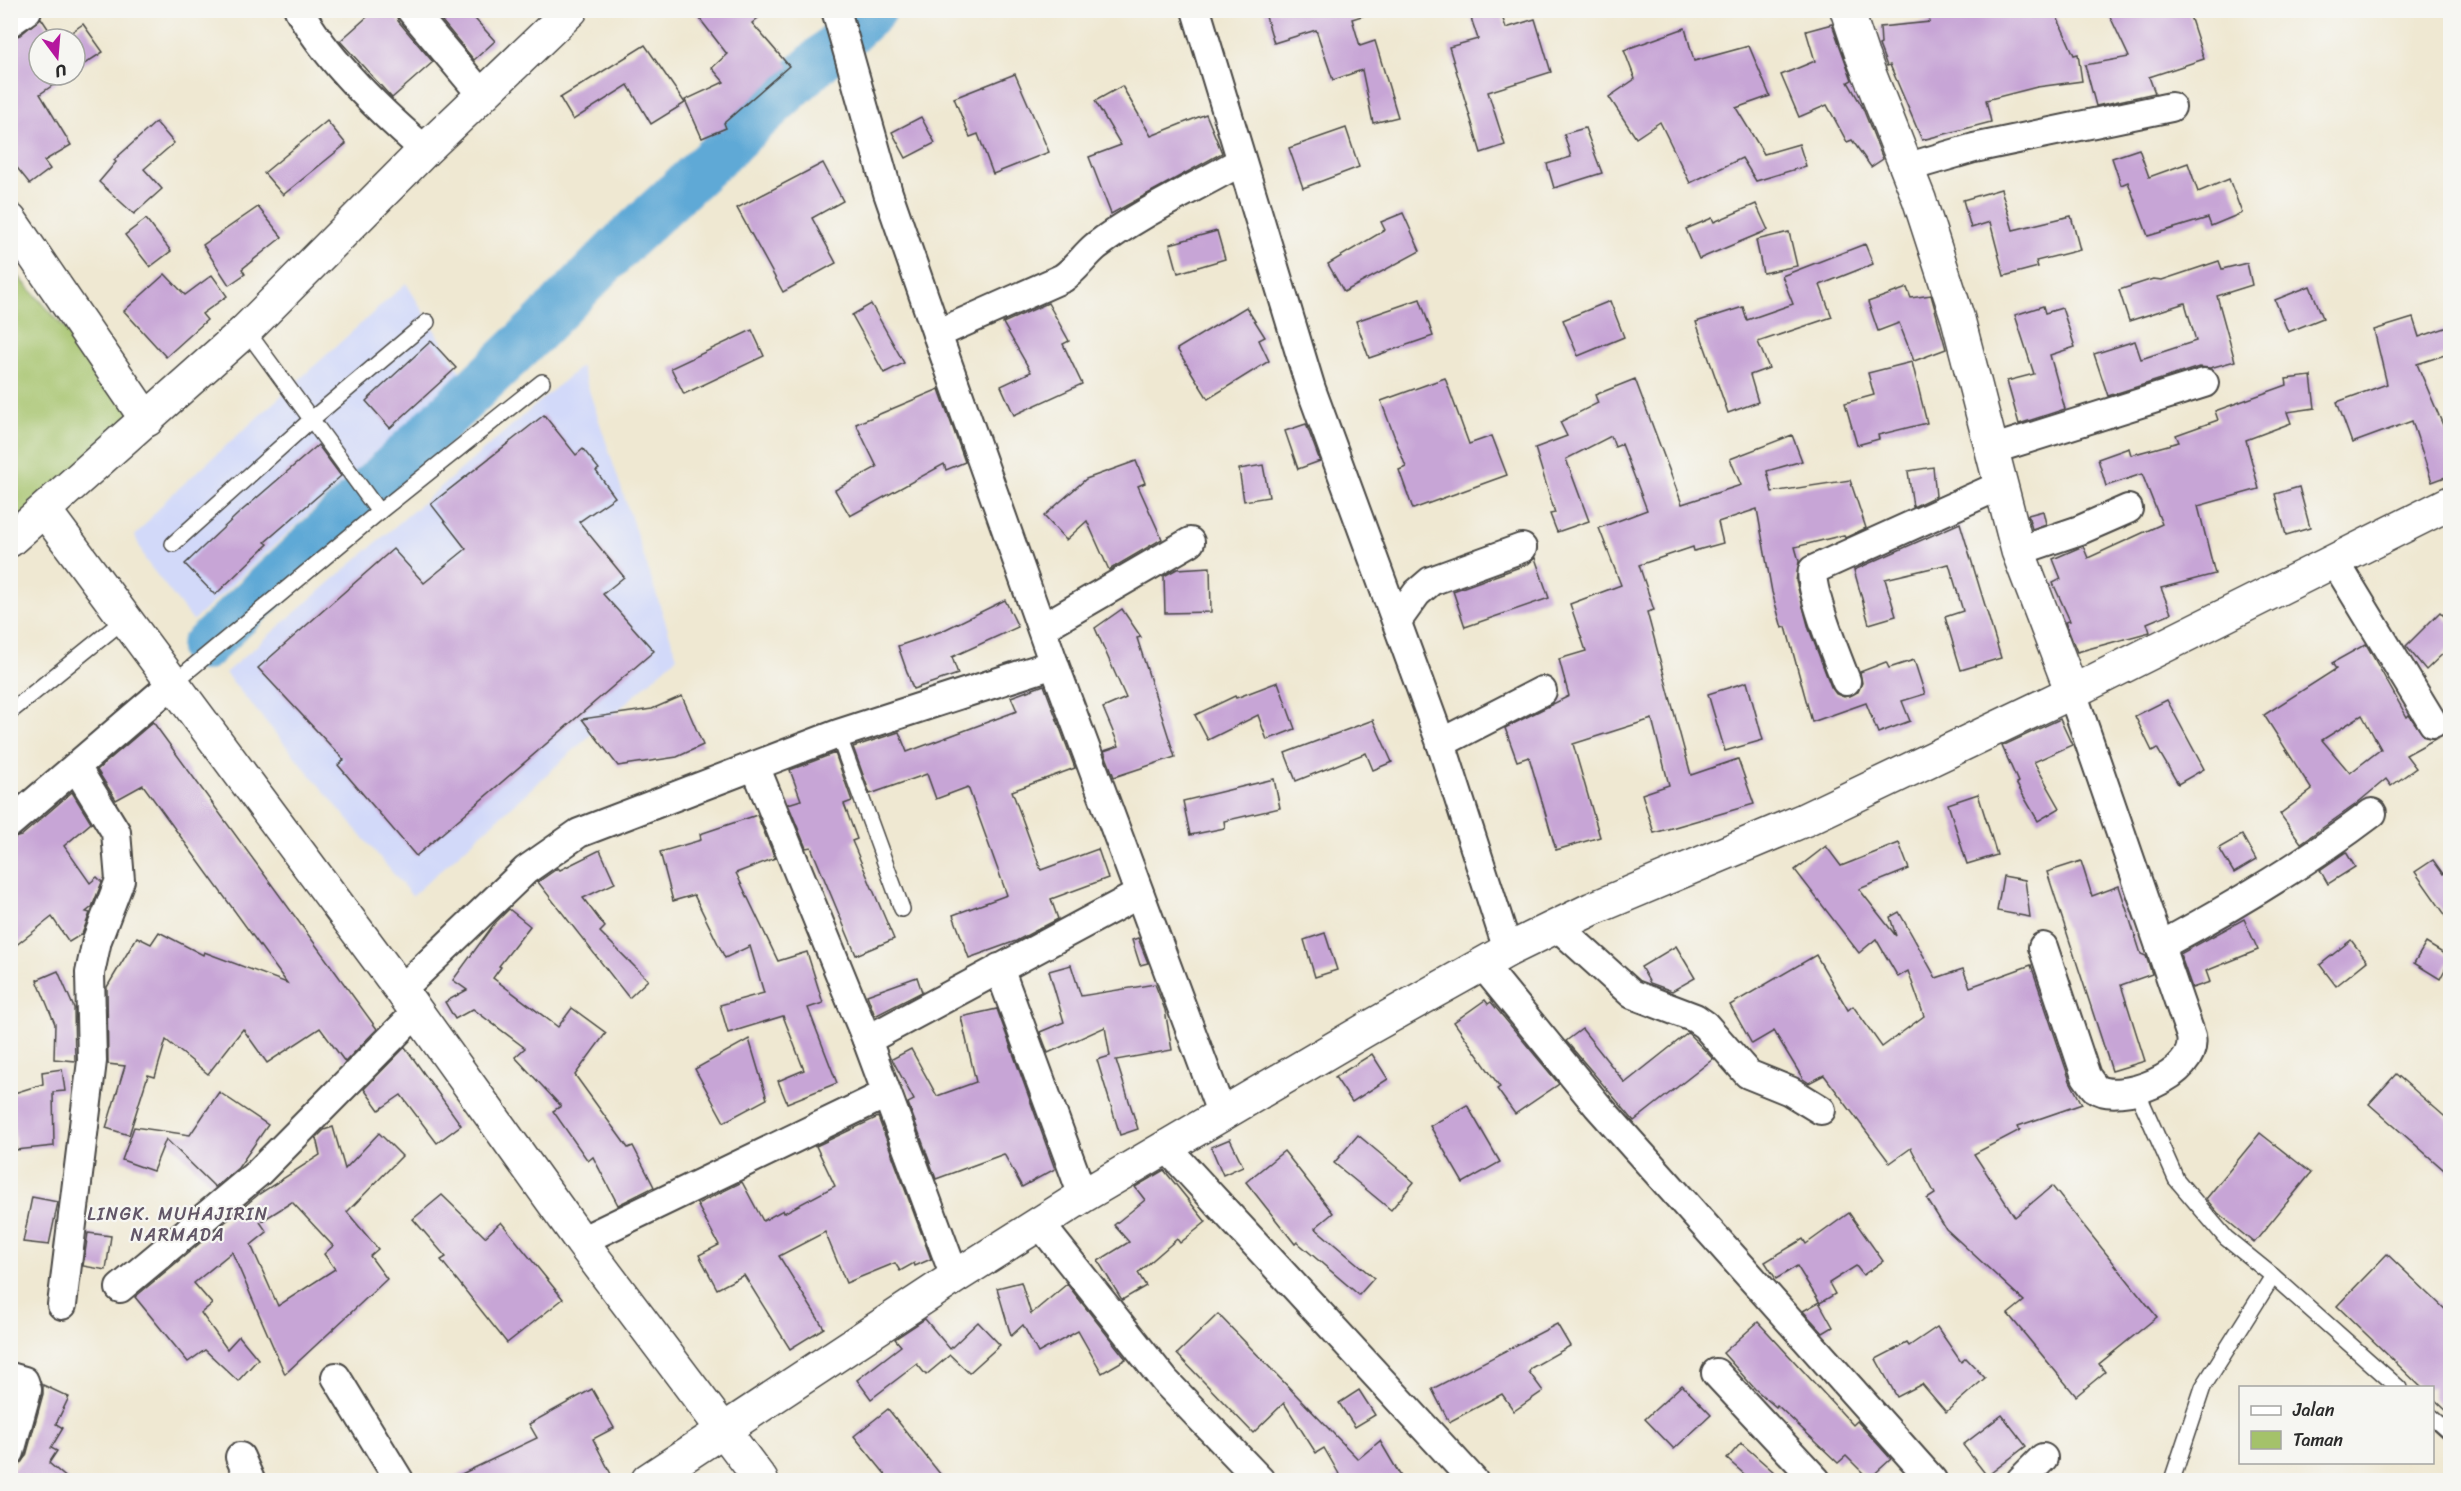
<svg xmlns="http://www.w3.org/2000/svg" width="2461" height="1491" font-family="Sriracha,sans-serif">
<style>
.built{fill:#d2d9f9}
.green{fill:#a4c26a;stroke:#68764a;stroke-width:1.5}
.lines{fill:none;stroke-linecap:round;stroke-linejoin:round}
.river{stroke:#5fa9d6;stroke-width:46}
.building{fill:#c7a5d6;fill-rule:evenodd}
.service-casing{stroke:#484744;stroke-width:18}
.minor-casing{stroke:#484744;stroke-width:32}
.tertiary-casing{stroke:#484744;stroke-width:36}
.trunk-casing{stroke:#484744;stroke-width:36}
.service{stroke:#fff;stroke-width:15}
.minor{stroke:#fff;stroke-width:28}
.tertiary{stroke:#fff;stroke-width:33}
.trunk{stroke:#fff;stroke-width:33}
.labels{text-anchor:middle;dominant-baseline:central;stroke-width:4.5;stroke-linejoin:round;paint-order:stroke}
.neighbourhood-label{font-size:18px;letter-spacing:1.5px;fill:#625667;stroke:#f6f6f2}
</style>
<rect width="100%" height="100%" fill="#f6f6f2"/>
<filter id="ink" filterUnits="userSpaceOnUse"><feTurbulence type="fractalNoise" baseFrequency=".0167" numOctaves="2"/><feDisplacementMap in="SourceGraphic" scale="12" xChannelSelector="R" yChannelSelector="G"/><feConvolveMatrix kernelMatrix="1 2 1 2 8 2 1 2 1" color-interpolation-filters="sRGB"/></filter>
<filter id="wash" filterUnits="userSpaceOnUse"><feTurbulence type="fractalNoise" baseFrequency=".008" numOctaves="4" result="noise"/><feDisplacementMap in="SourceGraphic" scale="24" xChannelSelector="R" yChannelSelector="G"/><feGaussianBlur stdDeviation="1.35" result="paint"/><feColorMatrix in="noise" values="0 0 0 0 0 0 0 0 0 0 0 0 0 0 0 0 0 1.4 0 .05"/><feComposite in="paint" operator="in"/></filter>
<g filter="url(#wash)">
<rect width="100%" height="100%" fill="#efe8d2"/>
<g class="built">
<path d="M406 283 461 373 193 621 146 561 135 536 167 499Z"/>
<path d="M581 366 677 657 412 896 225 673Z"/>
</g>
<path class="green" d="M10 267 147 420 10 536Z"/>
<g class="lines">
<path class="river" d="M203 648 537 330 626 240 874 10"/>
</g>
<g id="blocks">
<g class="building">
<path d="M375 10H395L398 21 433 62 392 98 340 41Z"/>
<path d="M433 10H467L495 41 474 60Z"/>
<path d="M693 10H768L752 23 789 66 724 123 726 128 702 138 685 100 724 82 712 68 727 54Z"/>
<path d="M1264 10H1364L1365 15 1352 19 1360 46 1375 41 1398 117 1373 123 1362 70 1333 80 1316 30 1274 43Z"/>
<path d="M1495 10H1500L1506 28 1535 19 1551 72 1488 92 1505 145 1481 153 1449 47 1478 39 1471 18Z"/>
<path d="M1926 10H2054L2074 55 2078 54 2082 81 2037 87 1986 100 1991 122 1922 140 1890 65 1887 66 1879 45 1881 44 1880 27 1930 22Z"/>
<path d="M2107 10H2188L2204 59 2149 77 2155 93 2096 106 2085 65 2129 57Z"/>
<path d="M41 18 55 39H39V75H68L40 94 71 145 44 161 50 169 30 184 10 159V38L20 35Z"/>
<path d="M83 24 103 52 75 70V39H62Z"/>
<path d="M1832 24 1852 80 1848 82 1862 106 1883 159 1871 167 1852 140 1847 142 1827 105 1799 117 1781 75 1815 61 1806 31Z"/>
<path d="M1685 28 1694 61 1749 46 1770 96 1736 108 1764 154 1799 144 1806 166 1756 181 1742 158 1690 183 1660 122 1636 138 1609 97 1635 79 1624 50Z"/>
<path d="M645 45 685 103 651 124 628 85 573 120 560 98Z"/>
<path d="M1015 74 1049 152 993 174 978 134 970 137 954 98Z"/>
<path d="M1122 86 1151 136 1206 114 1222 153 1111 214 1089 157 1121 145 1095 101Z"/>
<path d="M921 117 935 143 906 158 892 132Z"/>
<path d="M327 121 346 144 283 195 264 173Z"/>
<path d="M156 122 174 143 144 169 162 189 134 214 99 182 116 162 114 160Z"/>
<path d="M1346 128 1359 167 1303 188 1289 148Z"/>
<path d="M1585 128 1602 173 1554 188 1547 164 1571 157 1564 134Z"/>
<path d="M2139 149 2149 177 2188 163 2198 192 2229 179 2242 213 2211 226 2208 218 2148 236 2128 182 2121 185 2112 158Z"/>
<path d="M823 163 843 201 812 218 836 263 783 292 737 208Z"/>
<path d="M2001 189 2013 230 2071 216 2080 250 2036 261 2038 267 2004 276 1990 222 1971 228 1963 200Z"/>
<path d="M1756 204 1768 230 1699 259 1686 229 1712 218 1714 222Z"/>
<path d="M258 207 282 237 242 269 245 274 229 285 203 245Z"/>
<path d="M1403 213 1420 251 1344 292 1328 264 1385 230 1381 222Z"/>
<path d="M146 219 171 251 150 267 125 235Z"/>
<path d="M1217 231 1225 259 1178 273 1170 244Z"/>
<path d="M1789 232 1797 266 1763 273 1756 240Z"/>
<path d="M1865 244 1873 264 1820 285 1832 317 1758 342 1769 368 1750 375 1758 402 1728 413 1696 322 1743 307 1747 320 1793 304 1782 276Z"/>
<path d="M2219 261 2222 269 2247 263 2252 285 2217 296 2235 361 2210 368 2199 367 2108 396 2094 354 2135 341 2141 359 2196 341 2185 303 2129 321 2119 290 2153 279 2162 280Z"/>
<path d="M165 274 185 295 212 275 227 296 202 314 207 320 166 357 124 311Z"/>
<path d="M2310 286 2323 318 2288 332 2275 300Z"/>
<path d="M1907 288 1911 298 1931 295 1946 349 1914 361 1899 323 1878 331 1868 302Z"/>
<path d="M1420 299 1433 336 1369 358 1356 321Z"/>
<path d="M1610 301 1624 337 1578 356 1563 320Z"/>
<path d="M1048 303 1069 341 1063 344 1082 384 1014 415 1001 386 1031 372 1003 323Z"/>
<path d="M871 304 904 363 884 373 852 315Z"/>
<path d="M2043 306 2045 313 2062 308 2075 347 2050 355 2065 409 2019 424 2007 381 2034 374 2015 315Z"/>
<path d="M1246 307 1265 337 1259 340 1269 361 1208 399 1177 349Z"/>
<path d="M2413 318 2419 337 2451 326V353L2417 364 2451 444V475L2432 482 2412 421 2352 443 2337 402 2387 384 2374 330Z"/>
<path d="M752 330 764 356 684 394 671 368Z"/>
<path d="M431 341 456 368 390 428 366 401Z"/>
<path d="M1912 362 1927 423 1878 435 1879 439 1857 445 1845 403 1874 395 1868 373Z"/>
<path d="M2311 376 2315 408 2287 412 2291 423 2246 440 2259 489 2198 506 2215 574 2161 588 2171 613 2147 623 2150 632 2077 652 2065 622 2070 621 2053 583 2061 579 2053 559 2083 546 2088 558 2162 524 2142 474 2106 486 2098 459 2129 448 2131 455 2179 442 2176 435 2218 420 2215 411 2287 385 2286 379Z"/>
<path d="M1445 378 1469 444 1492 436 1507 475 1413 509 1399 470 1406 467 1381 401Z"/>
<path d="M1635 379 1682 504 1741 485 1730 459 1792 435 1802 461 1767 471 1772 492 1850 480 1866 528 1845 538 1844 535 1795 547 1799 561 1796 581 1809 629 1831 687 1836 694 1844 697 1858 692 1862 683 1860 672 1886 662 1889 668 1914 660 1925 694 1902 701 1910 721 1878 733 1866 703 1812 722 1786 627 1782 628 1772 592 1757 509 1718 522 1723 543 1694 551 1693 547 1639 565 1654 610 1647 612 1691 775 1738 759 1754 804 1654 833 1642 794 1669 785 1652 719 1573 744 1600 837 1556 850 1529 757 1517 761 1505 728 1569 696 1559 659 1586 651 1570 604 1621 585 1599 528 1647 510 1622 444 1615 447 1611 436 1566 459 1589 521 1557 532 1550 514 1555 513 1535 448 1567 436 1560 422 1598 403 1595 395Z"/>
<path d="M939 389 965 462 946 470 944 464 850 516 835 490 877 467 856 424Z"/>
<path d="M544 415 576 455 583 449 599 469 596 471 615 497 579 522 624 577 603 594 654 651 416 856 338 765 344 760 258 668 393 549 424 583 466 549 431 504Z"/>
<path d="M1306 424 1320 461 1298 469 1285 431Z"/>
<path d="M318 445 341 476 265 542 268 544 215 595 185 564 238 514Z"/>
<path d="M1136 461 1145 483 1138 486 1162 539 1109 570 1087 521 1066 540 1044 516 1086 479Z"/>
<path d="M1263 465 1269 497 1244 501 1239 469Z"/>
<path d="M1933 467 1936 496 1913 507 1908 471Z"/>
<path d="M2299 487 2310 528 2286 535 2275 494Z"/>
<path d="M2043 511 2046 524 2032 529 2028 515Z"/>
<path d="M1960 523 2001 658 1961 670 1945 617 1963 611 1949 564 1885 579 1896 616 1869 624 1854 570Z"/>
<path d="M1535 558 1549 598 1465 627 1453 591 1528 564Z"/>
<path d="M1210 567 1211 612 1165 613 1164 576 1177 569Z"/>
<path d="M1005 600 1018 627 952 657 958 674 913 689 898 646 942 631Z"/>
<path d="M1122 609 1141 637 1137 638 1175 757 1114 777 1104 751 1119 746 1103 708 1126 698 1095 628Z"/>
<path d="M2440 612 2451 623V646L2426 670 2406 646Z"/>
<path d="M2366 644 2407 717 2409 715 2425 737 2435 739 2406 755 2416 768 2391 786 2386 779 2355 805 2301 843 2280 814 2312 790 2264 715 2336 669 2332 663ZM2362 715 2381 749 2350 773 2322 740Z"/>
<path d="M1278 682 1295 729 1267 740 1258 715 1208 740 1195 715 1235 696 1236 698Z"/>
<path d="M1747 682 1763 740 1725 751 1708 694Z"/>
<path d="M1044 685 1075 768 1012 791 1041 870 1098 849 1108 878 1051 899 1058 919 1016 941 969 958 953 915 1007 895 968 787 936 799 927 774 870 794 853 747 899 732 907 752 1017 711 1011 697Z"/>
<path d="M682 696 703 745 677 757 618 766 582 719 652 709Z"/>
<path d="M2167 700 2204 769 2178 784 2157 748 2152 751 2135 716Z"/>
<path d="M2060 719 2072 745 2034 762 2060 808 2038 821 2016 783 2018 782 2002 746Z"/>
<path d="M1373 720 1392 762 1373 770 1366 753 1296 781 1285 753Z"/>
<path d="M153 722 377 1029 345 1062 320 1028 267 1063 243 1029 208 1074 166 1040 155 1077 148 1075 129 1135 106 1128 125 1066 108 1064 107 987 137 937 151 944 159 932 203 955 204 952 287 983 143 785 116 800 97 770Z"/>
<path d="M835 753 852 801 844 804 857 839 852 841 894 939 856 955 811 847 806 848 788 804 801 800 790 770Z"/>
<path d="M1274 779 1280 808 1224 821 1225 828 1190 835 1183 801Z"/>
<path d="M72 792 91 823 64 846 90 883 97 877 102 882 92 907 86 912 90 913 82 934 69 942 52 917 10 950V839L21 836Z"/>
<path d="M1978 794 1997 855 1967 864 1948 804Z"/>
<path d="M757 815 775 858 736 873 778 961 807 952 823 1003 808 1008 837 1083 787 1103 778 1081 804 1070 783 1016 728 1033 720 1005 764 993 750 946 725 958 694 895 673 901 660 852 701 840 700 834Z"/>
<path d="M2242 835 2256 860 2234 873 2219 848Z"/>
<path d="M1899 843 1909 869 1859 889 1896 936 1890 917 1899 912 1936 978 1963 969 1970 987 2031 965 2070 1081 2082 1104 2018 1126 2020 1130 1974 1154 2015 1217 2052 1186 2157 1317 2099 1364 2105 1372 2076 1396 2008 1314 2024 1301 1946 1229 1927 1199 1935 1194 1911 1148 1890 1163 1824 1075 1809 1083 1803 1079 1774 1031 1752 1044 1730 1005 1816 955 1848 1010 1853 1006 1882 1047 1924 1016 1908 971 1898 977 1876 939 1859 953 1795 870 1826 846 1841 866Z"/>
<path d="M600 850 615 883 583 898 605 927 600 932 648 980 629 998 538 882 558 868 560 870Z"/>
<path d="M2346 852 2355 867 2328 884 2320 870Z"/>
<path d="M2433 860 2443 874 2451 869V923L2415 872Z"/>
<path d="M2081 861 2092 896 2119 886 2141 954 2146 956 2152 974 2121 985 2145 1061 2112 1071 2047 872Z"/>
<path d="M2003 876 2025 880 2030 917 1997 911Z"/>
<path d="M509 909 530 926 499 966 501 967 493 978 558 1027 572 1008 606 1033 575 1075 628 1148 633 1146 654 1187 618 1205 593 1157 588 1161 553 1111 561 1106 515 1057 525 1048 473 1009 455 1019 445 1002 467 990 453 980 494 924Z"/>
<path d="M2244 919 2258 950 2206 971 2210 982 2192 988 2180 954Z"/>
<path d="M1325 933 1337 970 1315 977 1304 940Z"/>
<path d="M1138 938 1148 963 1140 965 1132 940Z"/>
<path d="M2351 940 2367 961 2336 986 2320 965Z"/>
<path d="M2426 943 2451 958 2440 979 2414 963Z"/>
<path d="M1676 946 1695 978 1672 991 1650 983 1641 967Z"/>
<path d="M1071 965 1081 996 1155 984 1165 1010 1172 1050 1116 1060 1138 1129 1120 1135 1097 1060 1110 1056 1105 1027 1048 1053 1040 1032 1064 1022 1049 971Z"/>
<path d="M58 971 74 1008 75 1061 54 1059 55 1024 37 980Z"/>
<path d="M917 977 922 992 875 1016 867 995Z"/>
<path d="M1485 1000 1488 1004 1491 1002 1559 1084 1515 1114 1497 1089 1500 1087 1454 1022Z"/>
<path d="M997 1009 1055 1169 1022 1187 1004 1154 936 1179 908 1103 914 1100 892 1059 911 1049 937 1096 976 1082 961 1017Z"/>
<path d="M1582 1029 1625 1083 1688 1033 1713 1059 1634 1121 1566 1041Z"/>
<path d="M749 1039 767 1099 724 1122 695 1069Z"/>
<path d="M405 1047 461 1125 437 1143 401 1095 379 1110 364 1089Z"/>
<path d="M1372 1054 1388 1079 1352 1102 1335 1077Z"/>
<path d="M62 1069 65 1091 53 1092 54 1146 16 1150 11 1094 43 1084 42 1072Z"/>
<path d="M2396 1074 2451 1122V1176L2369 1104Z"/>
<path d="M219 1092 268 1125 238 1168 215 1187 166 1139 153 1171 122 1160 134 1127 190 1135Z"/>
<path d="M1467 1105 1500 1162 1463 1183 1430 1126Z"/>
<path d="M878 1117 931 1259 915 1266 914 1263 900 1271 895 1263 846 1283 825 1232 779 1256 824 1328 790 1349 744 1275 717 1289 699 1255 719 1245 697 1204 742 1182 763 1221 783 1210 784 1213 835 1186 816 1146Z"/>
<path d="M333 1127 345 1169 379 1133 402 1156 347 1212 378 1249 370 1256 387 1279 285 1374 232 1252 194 1283 212 1304 201 1313 227 1349 239 1336 258 1359 238 1381 205 1350 188 1362 135 1297 259 1194 320 1155 316 1138 324 1130ZM292 1202 333 1246 324 1254 335 1269 278 1306 251 1245 267 1232 260 1222Z"/>
<path d="M2260 1133 2311 1173 2254 1243 2218 1213 2206 1199Z"/>
<path d="M1358 1135 1414 1182 1391 1210 1334 1163Z"/>
<path d="M1230 1139 1243 1166 1223 1175 1211 1147Z"/>
<path d="M1284 1151 1333 1213 1315 1228 1374 1278 1359 1295 1297 1242 1295 1244 1246 1182Z"/>
<path d="M1164 1170 1206 1222 1180 1243 1177 1239 1138 1273 1146 1286 1122 1300 1098 1261 1129 1242 1114 1225 1145 1200 1135 1187Z"/>
<path d="M442 1195 485 1237 501 1222 563 1299 507 1343 441 1260 446 1257 413 1219Z"/>
<path d="M32 1197 58 1202 49 1245 23 1242Z"/>
<path d="M1849 1213 1883 1261 1863 1275 1856 1266 1829 1283 1835 1294 1820 1303 1797 1266 1776 1279 1765 1262 1803 1239 1806 1244Z"/>
<path d="M88 1233 111 1236 106 1270 83 1266Z"/>
<path d="M2387 1254 2451 1315V1415L2433 1398V1388H2422L2337 1306Z"/>
<path d="M1021 1282 1031 1314 1067 1284 1126 1359 1102 1373 1078 1331 1038 1353 1023 1325 1011 1336 997 1288Z"/>
<path d="M1819 1302 1833 1327 1823 1333 1803 1311Z"/>
<path d="M1218 1314 1358 1459 1380 1441 1403 1480H1332L1339 1474 1324 1448 1316 1453 1284 1403 1253 1433 1177 1354Z"/>
<path d="M925 1319 950 1349 978 1322 1000 1345 969 1373 950 1355 926 1375 917 1364 871 1399 857 1380 901 1346 895 1339Z"/>
<path d="M1758 1322 1853 1425 1857 1421 1891 1459 1869 1479 1846 1456 1838 1463 1777 1405 1776 1407 1755 1389 1723 1353Z"/>
<path d="M1557 1324 1570 1346 1531 1368 1529 1372 1543 1391 1514 1411 1502 1394 1449 1422 1432 1389Z"/>
<path d="M1937 1327 1961 1362 1966 1358 1985 1378 1946 1412 1922 1384 1897 1397 1876 1359 1907 1343 1909 1346Z"/>
<path d="M43 1385 69 1397 56 1424 63 1428 51 1448 57 1451 49 1463 69 1480H10V1473L26 1456 43 1394Z"/>
<path d="M1682 1385 1711 1415 1674 1449 1645 1419Z"/>
<path d="M592 1389 614 1428 593 1439 614 1480H449L537 1438 529 1424Z"/>
<path d="M1359 1390 1375 1415 1355 1427 1339 1403Z"/>
<path d="M888 1409 945 1480H890L854 1436Z"/>
<path d="M2002 1415 2026 1446 1987 1476 1963 1445Z"/>
<path d="M1741 1443 1783 1480H1751L1727 1459Z"/>
</g>
</g>
</g>
<g filter="url(#ink)">
<use href="#blocks" fill-opacity="0" stroke="#484744" stroke-width="1.5"/>
<g class="lines">
<defs>
<g id="service">
<path d="M246 330 379 512 542 382"/>
<path d="M173 544 312 419 427 322"/>
<path d="M172 684 379 512"/>
<path d="M10 712 125 619"/>
<path d="M838 734 902 909"/>
<path d="M2136 1089 2176 1179 2226 1238 2273 1276 2203 1387 2172 1480"/>
<path d="M2273 1276 2399 1388"/>
<path d="M2432 1417 2450 1433"/>
</g>
<g id="minor">
<path d="M299 10C327 60 382 113 425 150"/>
<path d="M411 10 482 95"/>
<path d="M836 10 888 193 937 334 1054 664 1222 1115"/>
<path d="M1196 10 1311 389 1441 743 1508 950"/>
<path d="M10 22 27 10"/>
<path d="M1905 168 1974 148 2171 107"/>
<path d="M937 334 1063 278C1076 269 1084 256 1096 246 1139 213 1193 189 1240 162"/>
<path d="M1994 449 2204 383"/>
<path d="M2018 551 2080 530 2128 509"/>
<path d="M2334 560 2433 723"/>
<path d="M1397 621 1417 593 1431 581 1522 548"/>
<path d="M1042 628 1190 542"/>
<path d="M1846 681C1839 663 1807 584 1813 570L1999 486"/>
<path d="M1441 743 1542 691"/>
<path d="M755 766 867 1040 955 1277"/>
<path d="M10 823 172 684"/>
<path d="M1557 926 1632 994 1695 1018 1705 1025 1748 1074 1790 1091 1821 1110"/>
<path d="M2160 946C2234 906 2305 864 2372 813"/>
<path d="M2043 947 2086 1076C2089 1080 2092 1085 2095 1088 2117 1104 2199 1077 2191 1036L2072 692"/>
<path d="M1482 964 1597 1105 1932 1480"/>
<path d="M999 968 1083 1196"/>
<path d="M401 990 526 870 579 833 838 734 1054 664"/>
<path d="M867 1040 1139 894"/>
<path d="M1166 1147 1473 1480"/>
<path d="M1040 1224 1165 1381 1260 1480"/>
<path d="M581 1241 886 1094"/>
<path d="M120 1288 259 1172 417 1012"/>
<path d="M62 1305 92 1061 90 973 97 940 120 880 116 832 76 767"/>
<path d="M1716 1373 1816 1480"/>
<path d="M10 1377 24 1381 27 1390 10 1452"/>
<path d="M336 1377 399 1480"/>
<path d="M240 1457 250 1480"/>
<path d="M2021 1480 2043 1458"/>
</g>
<g id="tertiary">
<path d="M1847 10 1862 55 1919 199 1958 319 2018 551 2072 692"/>
<path d="M10 220 147 420"/>
<path d="M45 511 401 990 581 1241 761 1480"/>
<path d="M648 1480 955 1277 1083 1196 1367 1029 1508 950 1592 909 1804 820 2072 692 2450 503"/>
</g>
<path id="trunk" d="M10 540 246 330 425 150 571 10"/>
</defs>
<use href="#service" class="service-casing"/>
<use href="#minor" class="minor-casing"/>
<use href="#tertiary" class="tertiary-casing"/>
<use href="#trunk" class="trunk-casing"/>
<use href="#service" class="service"/>
<use href="#minor" class="minor"/>
<use href="#tertiary" class="tertiary"/>
<use href="#trunk" class="trunk"/>
</g>
</g>
<g class="labels">
<g class="neighbourhood-label">
<text x="178" y="1214">LINGK. MUHAJIRIN<tspan x="178" dy="21">NARMADA</tspan></text>
</g>
</g>
<rect width="2461" height="1491" fill="none" stroke="#f6f6f2" stroke-width="36"/>
<rect x="2239" y="1386" width="195" height="78" fill="#f6f6f2" stroke="#a5a5a2" stroke-width="1.5"/>
<rect x="2251" y="1406" width="30" height="9" fill="#ffffff" stroke="#a5a5a2" stroke-width="1.5"/>
<text x="2293" y="1416" font-size="18" fill="#2b2b2b">Jalan</text>
<rect x="2251" y="1431" width="30" height="18" fill="#a4c26a" stroke="#a5a5a2" stroke-width="1.5"/>
<text x="2293" y="1446" font-size="18" fill="#2b2b2b">Taman</text>
<g transform="translate(57 57) rotate(164)"><circle r="28" fill="#f6f6f2" stroke="#a5a5a2" stroke-width="1.5"/>
<path d="M0-4.5L10 22L0 15L-10 22Z" fill="#b5179e"/>
<text y="-9" font-size="16" font-weight="bold" text-anchor="middle" fill="#2b2b2b">U</text>
</g>
</svg>
